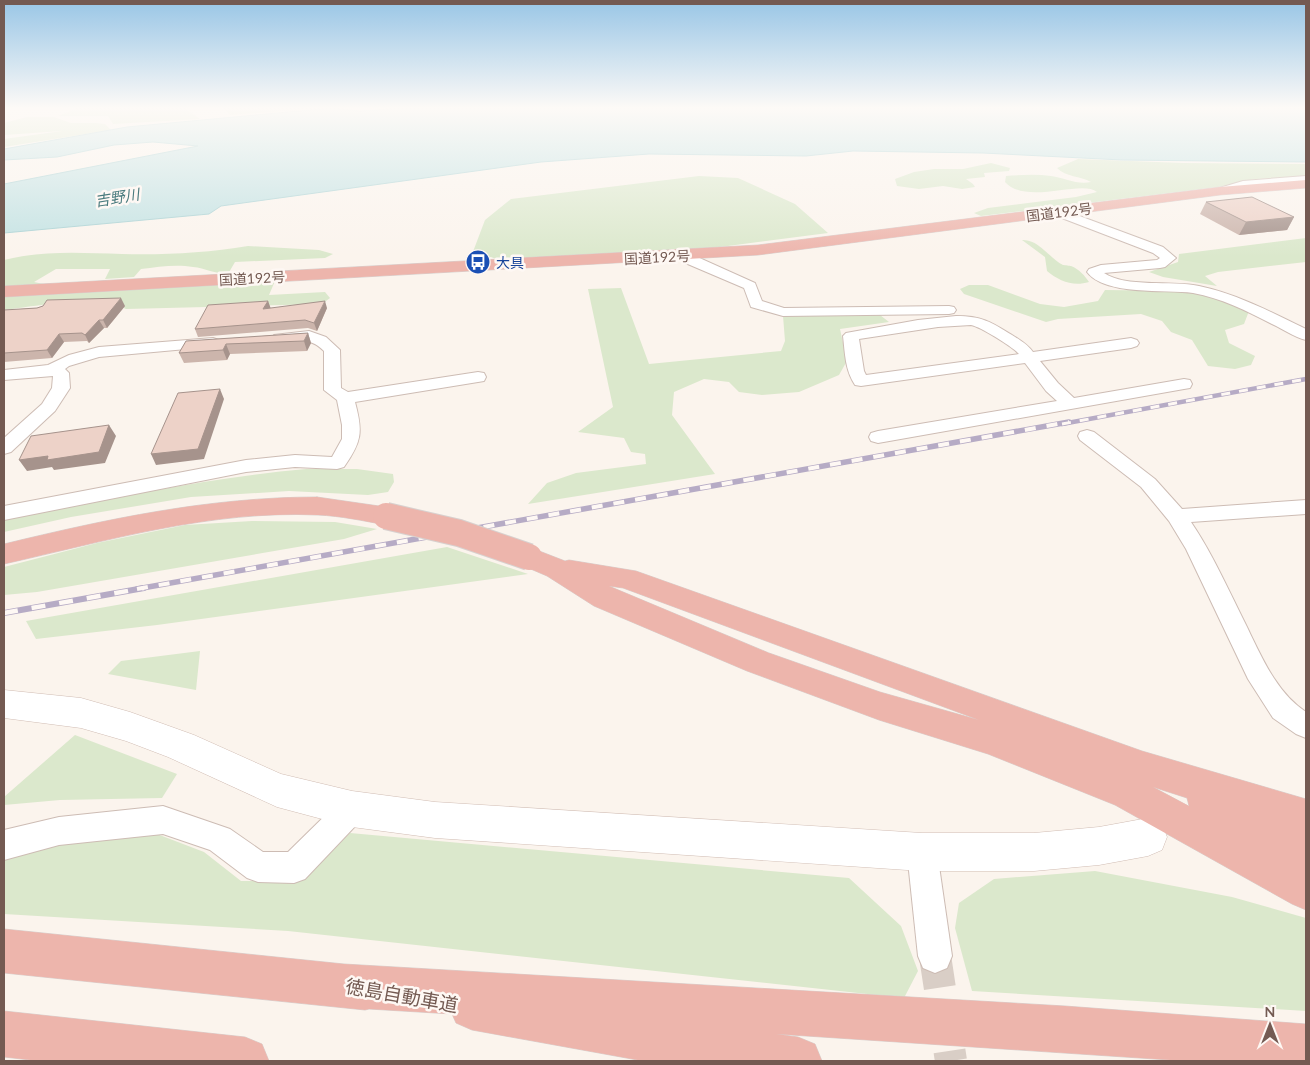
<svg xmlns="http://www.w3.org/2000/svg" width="1310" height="1065" font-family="Lato,'Noto Sans JP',sans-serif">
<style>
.green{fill:#dbe8cc}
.water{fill:#c3e2e3;stroke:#aad2d4}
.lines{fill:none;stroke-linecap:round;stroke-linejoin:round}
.street-tunnel{stroke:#d9cec6;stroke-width:32;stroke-dasharray:32 16;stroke-linecap:butt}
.street-casing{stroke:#cdbcb4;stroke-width:2}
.secondary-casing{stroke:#d1bdb4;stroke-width:1}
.highway-casing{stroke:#d8d1cf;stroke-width:1}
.street{fill:#fff;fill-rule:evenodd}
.secondary{fill:#fff;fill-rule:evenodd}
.highway{fill:#edb5ac;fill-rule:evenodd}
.rail-far2-casing{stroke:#b6abc5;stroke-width:4.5}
.rail-far1-casing{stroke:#b6abc5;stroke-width:5.5}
.rail-casing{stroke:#b6abc5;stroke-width:6}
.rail-far2{stroke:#fef8f4;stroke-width:3;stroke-dasharray:9;stroke-linecap:butt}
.rail-far1{stroke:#fef8f4;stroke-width:4;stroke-dasharray:11;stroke-linecap:butt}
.rail{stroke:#fef8f4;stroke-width:4.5;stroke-dasharray:14;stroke-linecap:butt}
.highway-bridge-casing{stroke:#d8d1cf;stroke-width:28;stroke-linecap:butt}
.highway-bridge{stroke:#edb5ac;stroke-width:26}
.wall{fill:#ccb5ac}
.shaded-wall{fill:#a6938c}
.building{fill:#edd2c8;stroke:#a6938c}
.labels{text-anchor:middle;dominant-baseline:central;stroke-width:5;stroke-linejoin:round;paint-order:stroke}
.far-street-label{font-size:14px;fill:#745a52;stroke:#fef8f4}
.far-transit-label{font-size:14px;fill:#164399;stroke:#fef8f4;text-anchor:start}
.far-water-label{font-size:15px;font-style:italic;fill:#4a7b7e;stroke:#fef8f4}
.near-street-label{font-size:19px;fill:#745a52;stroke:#fef8f4}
</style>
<rect width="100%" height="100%" fill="#fbf4ed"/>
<g class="green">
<path d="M78 108H187V110L200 119 113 124 108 116H58Z"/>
<path d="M223 108H322L230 115Z"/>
<path d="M27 117H54L71 123H96L105 124 111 130 4 147V139L62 131 4 135V123Z"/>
<path d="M1078 159 1183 163 1306 164V177L1255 179 1218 187 981 216 974 213 988 208 1076 197 1097 192C1081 179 1027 206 1005 182L1006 176C1021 175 1036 174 1051 176 1065 178 1077 185 1091 182 1080 176 1066 177 1057 168Z"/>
<path d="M991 163 1010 168 1009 171 984 173 985 177 966 179 973 184 975 187 962 189 943 186 919 189 897 186 895 179 914 172 934 169H963Z"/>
<path d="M699 176 738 178 795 204 828 233 697 250 496 259 491 257H471L485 220 511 199Z"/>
<path d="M1306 238V262L1218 272 1205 276 1217 286 1163 277 1149 272 1178 262 1179 254Z"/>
<path d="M1022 240C1039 239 1050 259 1063 265 1065 265 1070 266 1071 266 1079 269 1085 276 1089 282 1073 287 1059 281 1047 271L1045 257Z"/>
<path d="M248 246 319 250 333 254 325 258 235 262 228 274C215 274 205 268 193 267 176 264 158 267 141 269L134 277 105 279 110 269H56L34 282 78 291 275 281 269 295 325 292 330 298 322 304 126 309C99 294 35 306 4 310V260C43 250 82 253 122 254 164 255 207 253 248 246Z"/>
<path d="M969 285H988L1040 304 1064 307 1098 301 1105 290 1185 291 1214 297 1249 311 1244 324 1225 330 1229 343 1255 356 1251 365 1235 369 1208 366 1192 340 1171 332 1162 321 1141 314 1058 319 1046 322 964 294 960 289Z"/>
<path d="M621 288 649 364 781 351 785 341 783 316 880 315 889 322 840 329 847 361 839 375 799 392 762 395 739 392 729 382 704 379 674 392 672 415 715 474 528 504 547 483 576 473 646 464 645 454 631 452 624 438 578 432 613 407 588 289Z"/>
<path d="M306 469H357L393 474 394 482 388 492 368 495 289 491 191 497 71 517 4 532V520C104 500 204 478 306 469Z"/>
<path d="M252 521 335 522 377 529 344 539 37 592 4 595V567L97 543 185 525Z"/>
<path d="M447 547 528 574 157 625 36 639 26 621Z"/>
<path d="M200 651 196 690 108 674 121 661Z"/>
<path d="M75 735 177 774 162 798 60 800 4 805V797Z"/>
<path d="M350 833 849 878 901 926 918 971 904 998 288 931 4 914V856L46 845 157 834 204 852 241 881H301Z"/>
<path d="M1095 871 1232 897 1306 918V1011L972 991 955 928 959 903 994 879Z"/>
</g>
<path class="water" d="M331 108 360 111 404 108H1306V162L1122 160 983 153 853 151 806 156 649 154 541 162 221 206 209 214 4 233V184L198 146 153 142 114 145 57 157 4 160V149L127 127Z"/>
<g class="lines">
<path class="street-tunnel" d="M935 956 951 1061"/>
<defs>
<g id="street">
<path d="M1306 176V182L1244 187 1220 194 1214 191 1216 189 1243 181Z"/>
<path d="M1058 208 1163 247 1176 258 1165 267 1160 268 1104 273C1126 288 1171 280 1199 286 1237 294 1271 312 1306 329V340C1294 337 1283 329 1272 324 1247 311 1221 298 1193 293 1165 289 1105 296 1087 272L1089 269 1101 265 1157 260 1160 258 1153 253 1054 215 1052 212Z"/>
<path d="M684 251 755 283 762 301 784 308 949 306 954 307 956 310 954 313 949 314 783 316 751 307 744 288 683 262 677 255Z"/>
<path d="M956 316C982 316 991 322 1012 335 1021 341 1027 344 1033 352L1131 338 1137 340 1139 343 1137 346 1131 348 1040 361 1058 383 1074 398 1184 379 1190 380 1192 384 1190 388 1184 389 878 443 871 441 869 437 871 433 878 431 1057 401 1046 391 1025 363 861 386 855 385C845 370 845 353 843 336L846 333 918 320ZM971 325C981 327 1013 347 1019 354L866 375 864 371 859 339 938 327Z"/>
<path d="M309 331 326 337 340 350 341 388 348 392 478 372 484 373 486 377 484 381 478 382 355 402C363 432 362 441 344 467L337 469 295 467 246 472 4 520V506L246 460 295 455 332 457 342 439V425L337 400 324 390V351C306 333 295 346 274 341L272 338 274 335Z"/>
<path d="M213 338 219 340 221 343 219 346 99 357 69 366 65 369 69 373 70 388 55 411 11 452 4 454V438L42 404 52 388 53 376 4 380V370L48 365 69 355 99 347Z"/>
<path d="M1087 430 1094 432 1155 479 1182 509 1306 500V514L1191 522C1212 553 1227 587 1244 621 1260 653 1275 692 1306 712V738L1296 734 1273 718 1248 679 1186 549 1169 521 1141 487 1080 440 1078 436 1080 432Z"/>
<path d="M352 795 362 799 367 809 362 819 305 879 294 883 258 882 247 878 210 850 163 834 59 845 4 860V830L59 817 163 806 230 829 263 852H288L342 799Z"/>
<path d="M922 837 933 841 937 852 952 956 947 968 935 973 923 968 918 956 907 852 911 841Z"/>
</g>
<path id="secondary" d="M4 690 81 698 130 712 194 735 281 774 352 791 435 802 922 833H1034L1099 827 1148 818 1162 824 1167 837 1162 850 1148 856 1099 865 1034 871H922L435 838 352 827 277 807 168 757 126 741 81 728 4 718Z"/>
<g id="highway">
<path d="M1306 180V188L1220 195 758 255 4 297V286L758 245 1220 187Z"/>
<path d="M317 497 386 507 396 510 399 516 396 522 386 525C364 521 341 516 318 515 211 510 107 541 4 564V544C107 519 210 497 317 497Z"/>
<path d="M529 547 565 561 569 560 636 571 1142 751 1306 799V910L1292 904 1115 805 988 754 879 720 747 671 594 606 547 576 519 564 515 557 519 550ZM609 586 623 588 979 720 880 692 769 653ZM1153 787 1187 798 1189 806Z"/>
<path d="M4 929 344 964 1065 1006 1306 1024V1061H1185L776 1034 798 1037 815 1044 822 1061H643L472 1030 456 1023 452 1014 369 1009 365 1010 4 973Z"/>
<path d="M4 1011 245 1037 262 1044 269 1061H39L4 1057Z"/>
</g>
</defs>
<use href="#street" class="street-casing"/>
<use href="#secondary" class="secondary-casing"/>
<use href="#highway" class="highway-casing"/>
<use href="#street" class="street"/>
<use href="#secondary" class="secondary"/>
<use href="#highway" class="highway"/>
<defs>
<path id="rail-far2" d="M1062 424 1306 379"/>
<path id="rail-far1" d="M137 589 1069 422"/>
<path id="rail" d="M4 613 144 588"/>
</defs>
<use href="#rail-far2" class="rail-far2-casing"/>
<use href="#rail-far1" class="rail-far1-casing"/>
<use href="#rail" class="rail-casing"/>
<use href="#rail-far2" class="rail-far2"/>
<use href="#rail-far1" class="rail-far1"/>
<use href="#rail" class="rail"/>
<defs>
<path id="highway-bridge" d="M386 516 459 533 529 557"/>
</defs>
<use href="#highway-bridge" class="highway-bridge-casing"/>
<use href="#highway-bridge" class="highway-bridge"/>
</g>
<g class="wall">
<path d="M1206 202 1294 217 1287 230 1239 235 1200 214Z"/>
<path d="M268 301 270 308H327L317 331 308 328 198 337 195 329Z"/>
<path d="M43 306H125L107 328H104L89 343 87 341 64 342 52 358 4 362V310L37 308Z"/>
<path d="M308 333 311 343 307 351 230 354 227 360 184 363 179 353 186 341Z"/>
</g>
<g class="shaded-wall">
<path d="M1294 217 1287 230 1239 235 1246 222Z"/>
<path d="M121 298 125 306 107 328 103 320Z"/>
<path d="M268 301 271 309H263Z"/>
<path d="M325 301 327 308 317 331 314 323Z"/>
<path d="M99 320 104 328 89 343 85 335Z"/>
<path d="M308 333 311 343 307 351 304 341Z"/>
<path d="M59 334 64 342 52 358 47 350Z"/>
<path d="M226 344 230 354 227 360 223 350Z"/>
<path d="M220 389 224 399 204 459 156 465 151 454Z"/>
<path d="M109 425 116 436 105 463 54 470 52 467 27 471 19 460Z"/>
</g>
<g class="building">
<path d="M1252 197 1294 217 1246 222 1206 202Z"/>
<path d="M121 298 103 320H99L85 335 82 333 59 334 47 350 4 353V310L37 308 43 306 47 300Z"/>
<path d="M268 301 263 309 325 301 314 323 305 320 195 329 208 305Z"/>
<path d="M308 333 304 341 226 344 223 350 179 353 186 341Z"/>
<path d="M220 389 198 449 151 454 178 393Z"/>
<path d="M109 425 99 452 47 460 48 456 19 460 31 436Z"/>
</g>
<linearGradient id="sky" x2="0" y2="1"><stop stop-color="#99c6e6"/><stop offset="0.42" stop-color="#fdfaf7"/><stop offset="1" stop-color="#fdfaf7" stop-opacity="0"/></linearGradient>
<rect width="1310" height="257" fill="url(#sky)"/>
<defs>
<symbol id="bus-disc" viewBox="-11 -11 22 22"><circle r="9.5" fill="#1a4fb4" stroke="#fef8f4"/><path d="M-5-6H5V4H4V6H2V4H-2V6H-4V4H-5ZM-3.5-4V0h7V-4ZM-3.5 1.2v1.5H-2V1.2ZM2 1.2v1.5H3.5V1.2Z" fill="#fff"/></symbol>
</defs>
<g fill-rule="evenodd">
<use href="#bus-disc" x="464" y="248" width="28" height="28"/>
</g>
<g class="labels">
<g class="far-street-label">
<text transform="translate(1059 212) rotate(-7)">国道192号</text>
<text transform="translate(657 257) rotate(-3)">国道192号</text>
<text transform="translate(252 278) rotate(-3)">国道192号</text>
</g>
<g class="far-transit-label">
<text x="496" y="262">大具</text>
</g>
<g class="far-water-label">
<text transform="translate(117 197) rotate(-9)">吉野川</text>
</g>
<g class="near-street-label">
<text transform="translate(402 995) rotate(10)">徳島自動車道</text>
</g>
</g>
<rect width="1310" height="1065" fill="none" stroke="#745a52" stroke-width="10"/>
<g transform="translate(1270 1025)" stroke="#fef8f4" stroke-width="4" paint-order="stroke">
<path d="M0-4L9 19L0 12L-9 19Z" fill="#745a52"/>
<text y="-8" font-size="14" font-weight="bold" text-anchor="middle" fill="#745a52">N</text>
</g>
</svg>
